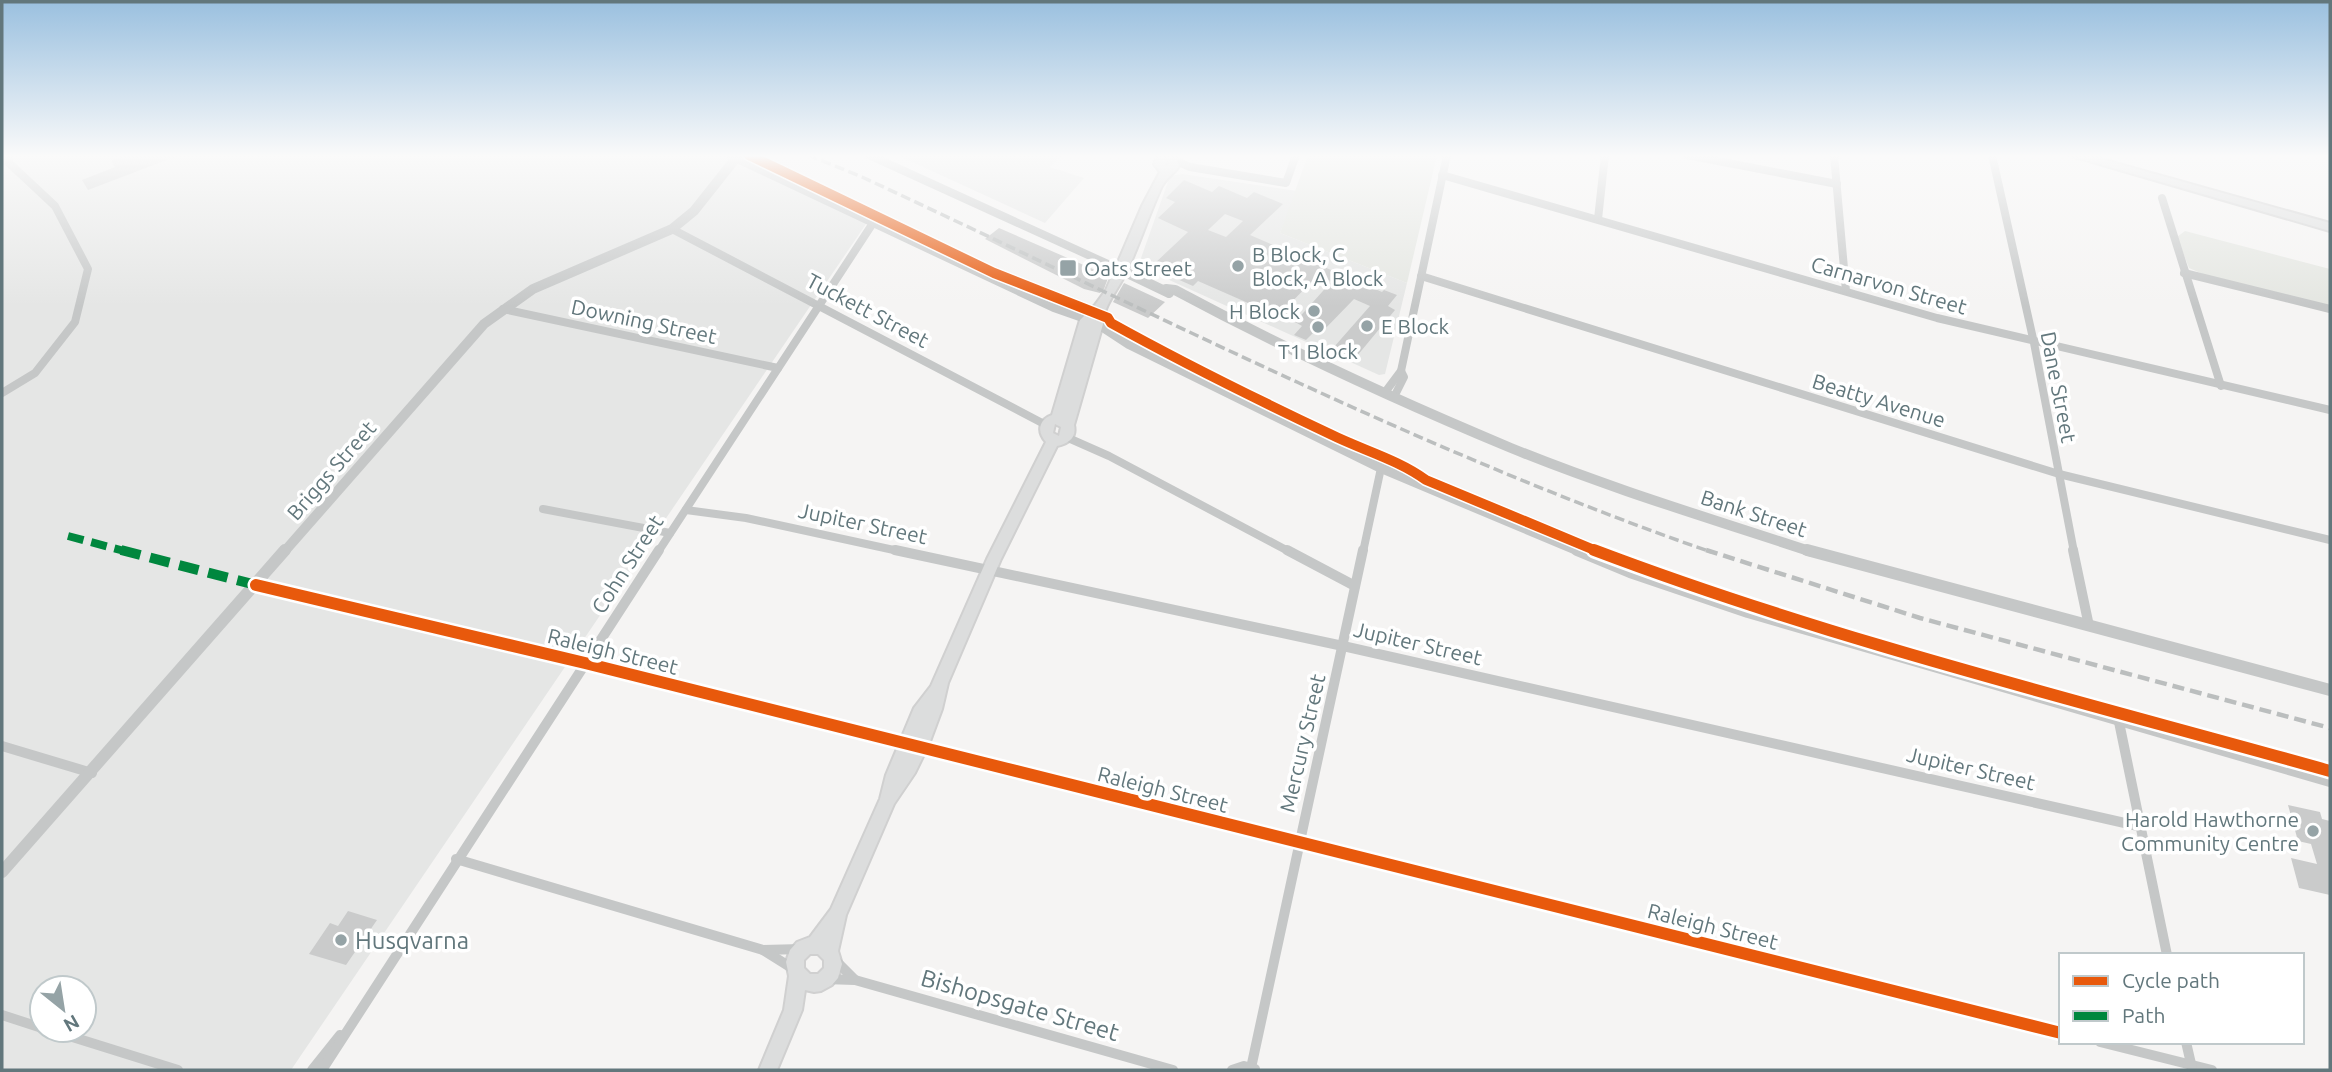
<svg xmlns="http://www.w3.org/2000/svg" width="2332" height="1072" font-family="Ubuntu,sans-serif">
<style>
.built{fill:#e5e6e5;fill-rule:evenodd}
.green{fill:#e4e6e1}
.building{fill:#cacbcb;fill-rule:evenodd}
.lines{fill:none;stroke-linecap:round;stroke-linejoin:round}
.primary-casing{stroke:#d0d0d0;stroke-width:4}
.trunk-casing{stroke:#d0d0d0;stroke-width:4}
.minor-far1{stroke:#c5c7c7;stroke-width:8}
.minor{stroke:#c5c7c7;stroke-width:10}
.tertiary-far1{stroke:#c5c7c7;stroke-width:10}
.tertiary{stroke:#c5c7c7;stroke-width:12}
.primary{fill:#dcdddd;fill-rule:evenodd}
.trunk{fill:#dcdddd;fill-rule:evenodd}
.rail-far1{stroke:#bbbebe;stroke-width:3.5;stroke-dasharray:10 4.5;stroke-linecap:butt}
.rail{stroke:#bbbebe;stroke-width:4.5;stroke-dasharray:12 6;stroke-linecap:butt}
.quiet-far1{stroke:#00873e;stroke-width:8;stroke-dasharray:16 8;stroke-linecap:butt}
.quiet{stroke:#00873e;stroke-width:10;stroke-dasharray:20 10;stroke-linecap:butt}
.cycleway-far1-casing{stroke:#fff;stroke-width:13}
.cycleway-casing{stroke:#fff;stroke-width:17}
.cycleway-far1{stroke:#e8590c;stroke-width:10}
.cycleway{stroke:#e8590c;stroke-width:12}
.poi-dot{fill:#95a3a6;stroke:#fff;stroke-width:2.5}
.labels{text-anchor:middle;dominant-baseline:central;stroke-width:7;stroke-linejoin:round;paint-order:stroke}
.poi-label{font-size:21px;fill:#62777c;stroke:#fff;text-anchor:start}
.street-label{font-size:21px;fill:#62777c;stroke:#fff}
.near-poi-label{font-size:24px;fill:#62777c;stroke:#fff;text-anchor:start}
.near-street-label{font-size:24px;fill:#62777c;stroke:#fff}
</style>
<rect width="100%" height="100%" fill="#f5f4f3"/>
<g class="built">
<path d="M2 155H752L876 216 866 224 291 1070H2ZM42 988H84V1030H42Z"/>
<path d="M897 155H1062L1050 167 1084 178 1045 223Z"/>
<path d="M1182 174 1297 191 1280 233 1407 283 1385 374 1379 375 1145 269 1140 261 1170 176Z"/>
</g>
<g class="green">
<path d="M1308 155H1437L1407 283 1280 233Z"/>
<path d="M2185 231 2330 269V307L2205 275 2189 268 2177 237Z"/>
</g>
<g class="building">
<path d="M125 155 177 156 88 190 82 180 115 167 111 161Z"/>
<path d="M1184 180 1212 192 1219 186 1247 198 1254 192 1283 204 1250 235 1382 292 1384 290 1397 295 1388 306 1395 310 1357 356 1334 347 1370 306 1354 299 1320 334 1314 332 1306 340 1294 335 1302 326 1295 322 1331 282 1320 273 1278 316 1198 281 1193 286 1168 275 1170 273 1153 265 1188 232 1158 218 1175 202 1166 198ZM1225 214 1243 221 1226 237 1208 230Z"/>
<path d="M999 228 1102 273 1108 278 1104 289 1100 293 1084 289 985 239Z"/>
<path d="M1124 283 1165 302 1148 318 1113 302Z"/>
<path d="M2288 805 2320 812 2322 819 2330 821V895L2299 888 2291 858 2317 864 2311 844 2298 841Z"/>
<path d="M348 911 377 920 346 965 309 954 330 923 338 926Z"/>
</g>
<g class="lines">
<defs>
<path id="primary" d="M1158 155H1176L1179 166C1175 173 1168 176 1162 186 1149 214 1140 243 1127 271 1119 289 1103 305 1103 324L1074 425C1077 438 1068 444 1057 446L1001 559 948 683 942 709 929 744 915 773 894 804 846 915 838 951 842 964 838 978 832 985 821 991 814 992 805 990 802 1010 777 1070H759L784 1010 789 976 786 962 790 950 797 942 810 937 831 909 880 799 886 775 914 708 931 686 987 559 1046 442C1037 432 1038 420 1052 415L1080 320 1095 305 1106 290 1142 206 1160 172 1154 164ZM1167 159 1169 162 1168 166 1165 164ZM1055 424 1061 427 1059 436 1053 433ZM810 954H818L824 960V968L818 974H810L804 968V960Z"/>
<path id="trunk" d="M2068 155H2087L2330 223V231Z"/>
</defs>
<use href="#primary" class="primary-casing"/>
<use href="#trunk" class="trunk-casing"/>
<g class="minor-far1">
<path d="M869 155 1121 270"/>
<path d="M1687 155 1837 184"/>
<path d="M1834 155 1846 291"/>
<path d="M1992 155 2034 343 2074 552"/>
<path d="M1176 161 1190 167 1286 183 1296 155"/>
<path d="M1442 175 1937 318 2330 410"/>
<path d="M2162 198 2221 386"/>
<path d="M1598 219 1605 155"/>
<path d="M672 229 1046 425"/>
<path d="M2184 273 2330 309"/>
<path d="M1421 276 2059 474 2330 540"/>
<path d="M503 309 778 368"/>
<path d="M1386 391 1401 371"/>
<path d="M2 393 35 373 75 322 88 269 55 206 9 163 8 155"/>
<path d="M1395 395 1404 377 1401 371 1447 155"/>
<path d="M1066 437 1109 456 1290 552"/>
<path d="M543 509 670 533"/>
<path d="M686 510 746 518 903 552"/>
<path d="M658 552 873 223"/>
<path d="M1363 552 1381 468"/>
</g>
<g class="minor">
<path d="M895 550 1343 646 2138 826"/>
<path d="M1287 550 1355 586"/>
<path d="M2073 550 2089 626"/>
<path d="M256 585 585 663 2061 1033"/>
<path d="M2119 722 2167 955"/>
<path d="M2 746 92 773"/>
<path d="M456 859 763 950 802 949"/>
<path d="M763 950 795 970"/>
<path d="M834 959 855 980"/>
<path d="M824 979 855 980 1173 1070"/>
<path d="M2 1015 42 1028"/>
<path d="M50 1030 178 1070"/>
<path d="M2100 1042 2212 1070"/>
<path d="M2186 1042 2192 1068"/>
<path d="M1251 1068 1363 550"/>
<path d="M312 1070 340 1035"/>
<path d="M322 1070 659 550"/>
<path d="M1232 1070 1244 1066 1255 1069"/>
</g>
<g class="tertiary-far1">
<path d="M731 155 1054 307 1094 321 1129 344 1381 468 1581 552"/>
<path d="M1121 270 1169 293"/>
<path d="M1166 289 1175 290C1283 348 1398 401 1511 448 1609 488 1712 519 1812 552"/>
<path d="M284 552 484 324 533 289 672 229 694 211 736 158"/>
</g>
<g class="tertiary">
<path d="M1577 550 1630 572 1748 612 2330 781"/>
<path d="M1807 550 2330 690"/>
<path d="M2 872 285 550"/>
</g>
<use href="#primary" class="primary"/>
<use href="#trunk" class="trunk"/>
<path class="rail-far1" d="M808 155 862 177C1142 307 1418 450 1711 552"/>
<path class="rail" d="M1706 550 1920 618 2330 728"/>
<path class="quiet-far1" d="M68 536 128 552"/>
<path class="quiet" d="M121 550 256 585"/>
<defs>
<path id="cycleway-far1" d="M749 155 994 273 1108 318 1111 323C1183 363 1256 399 1330 434 1362 450 1397 459 1426 480L1599 552"/>
<g id="cycleway">
<path d="M1594 550C1834 641 2084 702 2330 771"/>
<path d="M256 585 585 663 2061 1033"/>
</g>
</defs>
<use href="#cycleway-far1" class="cycleway-far1-casing"/>
<use href="#cycleway" class="cycleway-casing"/>
<use href="#cycleway-far1" class="cycleway-far1"/>
<use href="#cycleway" class="cycleway"/>
</g>
<linearGradient id="sky" x2="0" y2="1"><stop stop-color="#9ac0df"/><stop offset="0.51" stop-color="#fafafa"/><stop offset="1" stop-color="#fafafa" stop-opacity="0"/></linearGradient>
<rect width="2332" height="306" fill="url(#sky)"/>
<g class="poi-dot">
<circle cx="1238" cy="266" r="7"/>
<rect x="1059" y="259" width="18" height="18" rx="3.5"/>
<circle cx="1314" cy="311" r="7"/>
<circle cx="1367" cy="326" r="7"/>
<circle cx="1318" cy="327" r="7"/>
<circle cx="2313" cy="831" r="7"/>
<circle cx="341" cy="940" r="7"/>
</g>
<g class="labels">
<g class="poi-label">
<text x="1252" y="254">B Block, C<tspan x="1252" dy="24">Block, A Block</tspan></text>
<text x="1084" y="268">Oats Street</text>
<text x="1300" y="311" text-anchor="end">H Block</text>
<text x="1381" y="326">E Block</text>
<text x="1318" y="351" text-anchor="middle">T1 Block</text>
<text x="2299" y="819" text-anchor="end">Harold Hawthorne<tspan x="2299" dy="24">Community Centre</tspan></text>
</g>
<g class="street-label">
<text transform="translate(1889 285) rotate(16)">Carnarvon Street</text>
<text transform="translate(868 310) rotate(28)">Tuckett Street</text>
<text transform="translate(644 321) rotate(12)">Downing Street</text>
<text transform="translate(2059 387) rotate(79)">Dane Street</text>
<text transform="translate(1879 400) rotate(17)">Beatty Avenue</text>
<text transform="translate(331 470) rotate(-49)">Briggs Street</text>
<text transform="translate(1754 513) rotate(18)">Bank Street</text>
<text transform="translate(863 523) rotate(12)">Jupiter Street</text>
<text transform="translate(627 564) rotate(-57)">Cohn Street</text>
<text transform="translate(1418 643) rotate(13)">Jupiter Street</text>
<text transform="translate(613 651) rotate(14)">Raleigh Street</text>
<text transform="translate(1302 743) rotate(-77)">Mercury Street</text>
<text transform="translate(1971 768) rotate(13)">Jupiter Street</text>
<text transform="translate(1163 789) rotate(14)">Raleigh Street</text>
<text transform="translate(1713 926) rotate(14)">Raleigh Street</text>
</g>
<g class="near-poi-label">
<text x="355" y="940">Husqvarna</text>
</g>
<g class="near-street-label">
<text transform="translate(1020 1005) rotate(16)">Bishopsgate Street</text>
</g>
</g>
<rect width="2332" height="1072" fill="none" stroke="#62777c" stroke-width="7"/>
<rect x="2059" y="953" width="245" height="91" fill="#ffffff" stroke="#c0c9cb" stroke-width="2"/>
<rect x="2073" y="976" width="35" height="10" fill="#e8590c" stroke="#c0c9cb" stroke-width="2"/>
<text x="2122" y="988" font-size="21" fill="#62777c">Cycle path</text>
<rect x="2073" y="1011" width="35" height="10" fill="#00873e" stroke="#c0c9cb" stroke-width="2"/>
<text x="2122" y="1023" font-size="21" fill="#62777c">Path</text>
<g transform="translate(63 1009) rotate(150)"><circle r="33" fill="#ffffff" stroke="#c0c9cb" stroke-width="2"/>
<path d="M0-5L12 26L0 18L-12 26Z" fill="#95a3a6"/>
<text y="-10" font-size="19" font-weight="bold" text-anchor="middle" fill="#62777c">N</text>
</g>
</svg>
